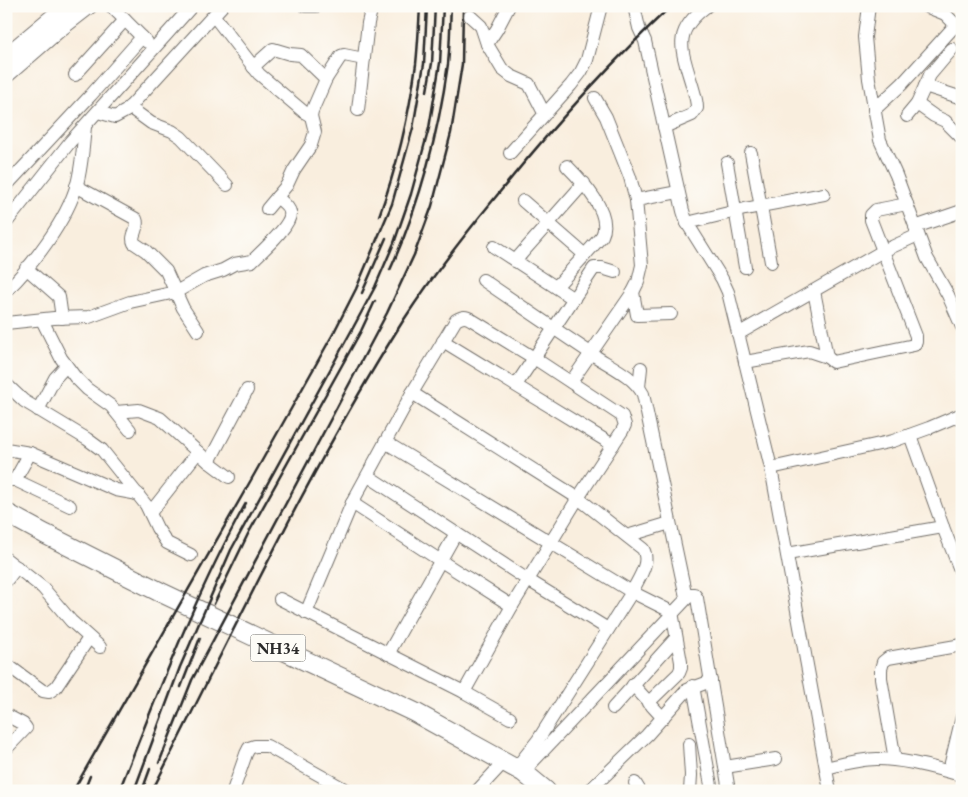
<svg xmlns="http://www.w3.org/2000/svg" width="968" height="797" font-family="'EB Garamond',serif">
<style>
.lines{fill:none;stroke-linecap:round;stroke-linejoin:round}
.minor-casing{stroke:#736f6a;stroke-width:14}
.major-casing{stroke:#736f6a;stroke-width:18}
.highway-casing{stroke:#736f6a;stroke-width:21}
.minor{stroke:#fff;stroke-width:12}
.major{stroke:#fff;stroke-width:16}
.highway{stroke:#fff;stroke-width:19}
.rail{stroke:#2b2b2b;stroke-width:2.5}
.labels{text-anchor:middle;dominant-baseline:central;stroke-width:5;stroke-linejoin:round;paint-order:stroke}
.shield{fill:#fdfcf7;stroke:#6a6a68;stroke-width:1}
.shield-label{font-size:16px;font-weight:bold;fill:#2b2b2b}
</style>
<rect width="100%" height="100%" fill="#fdfcf7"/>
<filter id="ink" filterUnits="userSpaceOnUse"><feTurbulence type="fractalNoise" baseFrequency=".02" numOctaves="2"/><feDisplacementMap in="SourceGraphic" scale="10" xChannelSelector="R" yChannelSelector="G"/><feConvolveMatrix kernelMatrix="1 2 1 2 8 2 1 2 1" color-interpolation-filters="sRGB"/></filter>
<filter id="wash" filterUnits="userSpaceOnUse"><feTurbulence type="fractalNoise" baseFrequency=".0096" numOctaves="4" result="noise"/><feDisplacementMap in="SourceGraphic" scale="20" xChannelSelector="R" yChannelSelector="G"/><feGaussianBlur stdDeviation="1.12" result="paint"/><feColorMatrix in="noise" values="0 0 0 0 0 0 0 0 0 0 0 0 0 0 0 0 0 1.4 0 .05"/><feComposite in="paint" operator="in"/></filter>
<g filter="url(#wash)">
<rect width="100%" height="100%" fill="#f9eede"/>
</g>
<g filter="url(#ink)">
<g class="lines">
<defs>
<g id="minor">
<path d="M111 6 147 42"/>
<path d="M305 6H317"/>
<path d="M634 6 639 28 645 41 683 211 687 223 722 279 728 292 771 468 830 791"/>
<path d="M869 6 865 37 869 79 880 140 896 175 927 258 948 295 962 327"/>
<path d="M925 6 945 14 956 25"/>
<path d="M214 16 259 74 304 112 311 116"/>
<path d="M470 16 481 26 487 44 502 69 511 76 529 84 544 113"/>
<path d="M487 44 497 29 509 6"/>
<path d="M253 67 273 49 290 54 301 55 326 79"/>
<path d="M75 75 125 20"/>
<path d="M925 86 962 98"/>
<path d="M917 104 934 116 945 121 962 138"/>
<path d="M129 107 151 123 172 131 181 137 227 185"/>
<path d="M358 110 368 23 372 6"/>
<path d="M874 110 902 84 951 30 962 22"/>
<path d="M98 112 115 117 126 111 222 6"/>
<path d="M907 116 917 104 930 75 952 49"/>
<path d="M664 127 692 115 697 108C697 100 694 92 692 85 681 48 672 32 707 6"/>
<path d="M510 153 571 85 581 72 587 60 601 6"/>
<path d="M751 153 771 262"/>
<path d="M727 163 745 267"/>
<path d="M6 186 91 95 142 37"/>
<path d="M76 186 136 219C140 228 130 235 134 243L146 251 166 271 183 308 198 331"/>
<path d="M636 200 678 192"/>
<path d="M523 201 585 255"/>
<path d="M267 209 287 185 294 170 311 145 315 132 311 116 312 111 326 79 341 56 344 55 364 59"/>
<path d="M6 223 70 142 192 6"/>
<path d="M687 223 745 209 824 194"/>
<path d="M915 227 962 211"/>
<path d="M494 247 574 299"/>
<path d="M515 261 584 183"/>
<path d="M26 268 59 297 62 318"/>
<path d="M483 280C518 304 553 328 589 352 607 365 632 374 643 394L686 597"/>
<path d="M556 287 602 236C613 213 582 181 567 166"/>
<path d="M6 291C32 266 67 220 77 184 82 166 83 146 85 127"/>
<path d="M814 291 827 357 833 362 914 345 916 342V336L871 220V215L876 210 907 204"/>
<path d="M633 292 637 315 671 314"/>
<path d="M42 320 61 358 75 377 87 389 111 406 130 430"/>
<path d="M6 323 54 318 89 317 130 302 176 292 204 276 223 270 234 264 252 261C261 252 293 224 290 212 289 206 281 201 277 197"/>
<path d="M738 334 883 251 918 235"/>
<path d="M443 341 613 445"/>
<path d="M745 362 809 351 827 357"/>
<path d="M571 382 633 292 638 282 642 265 636 200 630 177 606 117 595 98"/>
<path d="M6 384 24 401 87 439 102 450 146 505 157 528 167 543 191 555"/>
<path d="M516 385 594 268H602L615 272"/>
<path d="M639 387 641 368"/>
<path d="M412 393 578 498 643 549C651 563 638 579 632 592L672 612 681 662V668L679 673 648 703"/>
<path d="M38 410 55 378 66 366"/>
<path d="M116 412 139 410 160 418 209 462 229 477"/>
<path d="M910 435 943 527 962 575"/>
<path d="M385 442 632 592 538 740 516 768"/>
<path d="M6 449 30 453 116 490 138 494"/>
<path d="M209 462 247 390"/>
<path d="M771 468 893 441 929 428 962 414"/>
<path d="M368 476 528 580 608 629"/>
<path d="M6 480H15L70 506"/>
<path d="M15 480 30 453"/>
<path d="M352 503 441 561 512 606"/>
<path d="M150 513 198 452"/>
<path d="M627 536 670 523"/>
<path d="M787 554 943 527"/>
<path d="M6 559 43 588 71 621 100 647"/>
<path d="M6 581 17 567"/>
<path d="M280 599C341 630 402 661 464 692L512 606 578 498 622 431 625 425 622 416 534 358 472 320C466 316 463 316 456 320L412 393 352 503 306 613"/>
<path d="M388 654 456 533"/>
<path d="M6 664 43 691 49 692 56 687 89 638"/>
<path d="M633 685 663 718"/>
<path d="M693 686 712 791"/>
<path d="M464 692 510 718"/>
<path d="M613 708 676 638"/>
<path d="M6 715 23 724 26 728 6 749"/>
<path d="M689 744 691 775 690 791"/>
<path d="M895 760 881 678V669L883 662 888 658 962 645"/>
<path d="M725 767 776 759"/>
<path d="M826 768C842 764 860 759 877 759 905 759 934 768 962 775"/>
<path d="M949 771 962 717"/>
<path d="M523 772 691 594H694L697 598 729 791"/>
<path d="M635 783 640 791"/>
<path d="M233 791 246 754 249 748 255 746H267L348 791"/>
<path d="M477 791 504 762"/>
<path d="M589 791 647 735 687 690 711 681"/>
</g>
<g id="major">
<path d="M6 56 66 6"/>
<path d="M6 75 58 30 89 6"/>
</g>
<path id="highway" d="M6 513 45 534 160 592 414 712 523 772 546 791"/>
</defs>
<use href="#minor" class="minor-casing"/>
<use href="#major" class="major-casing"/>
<use href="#highway" class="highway-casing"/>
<use href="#minor" class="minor"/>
<use href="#major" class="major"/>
<use href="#highway" class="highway"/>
<g class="rail">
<path d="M427 91 432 63 435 6"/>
<path d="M379 216C397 167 409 116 416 64 418 45 419 25 420 6"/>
<path d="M390 270C420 204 438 135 448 64 450 45 450 25 451 6"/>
<path d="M362 293 386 238"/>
<path d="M214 604 248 534 361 331 375 301"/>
<path d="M181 687 200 638"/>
<path d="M159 763 192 680 387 313 414 255 432 206 451 133 462 64 463 6"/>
<path d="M73 791 255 473 333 334 356 289 392 204 413 128 424 64 427 6"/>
<path d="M84 791 90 776"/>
<path d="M119 791C158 693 195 595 246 503"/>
<path d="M134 791 180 667 231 550 354 326 375 287 394 243 411 194 429 128 440 63 443 6"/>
<path d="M142 791 150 769"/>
<path d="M152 791C233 633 308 471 403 321 431 278 462 238 494 199 549 131 607 66 671 6"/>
</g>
</g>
</g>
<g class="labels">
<rect class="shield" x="250.5" y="634.5" width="55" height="27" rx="4"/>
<g class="shield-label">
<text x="278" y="648">NH34</text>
</g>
</g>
<rect width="968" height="797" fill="none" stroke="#fdfcf7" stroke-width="25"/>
</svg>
